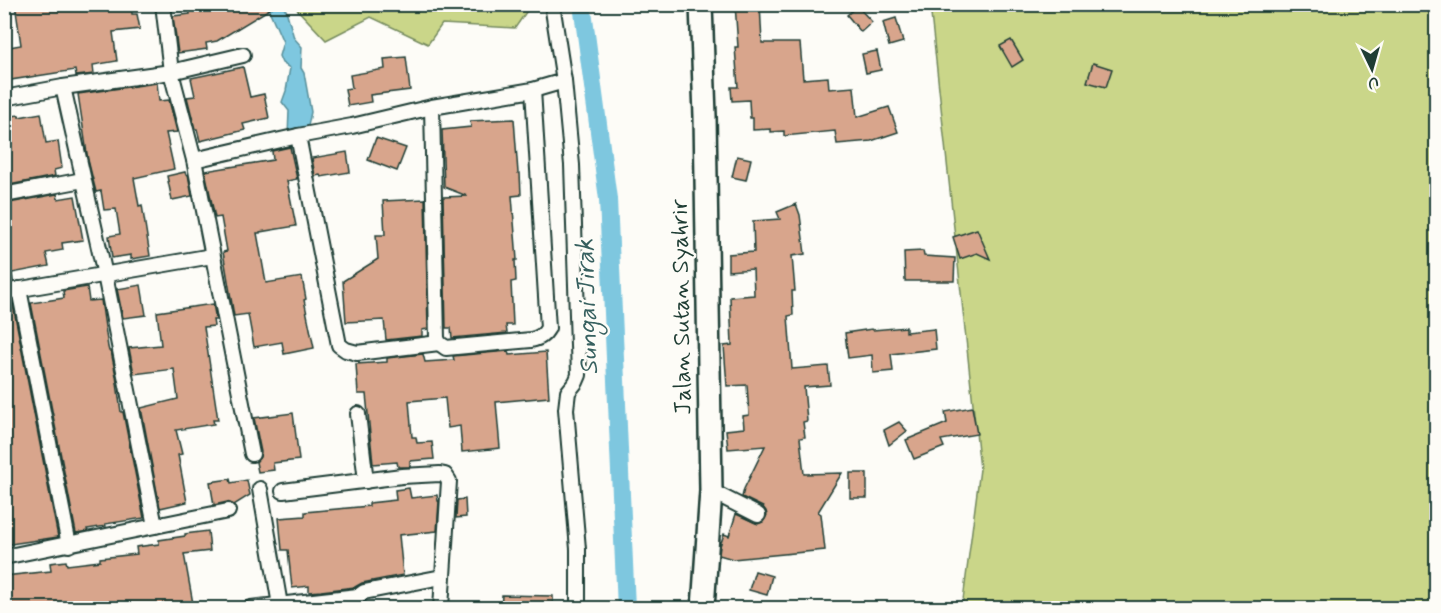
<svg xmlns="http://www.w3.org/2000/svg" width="1441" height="613" font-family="Mynerve,sans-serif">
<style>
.green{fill:#cad689;stroke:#748a5e;stroke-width:1.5}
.water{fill:#7ec7df;stroke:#58909b;stroke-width:1.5}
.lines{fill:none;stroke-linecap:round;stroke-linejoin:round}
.canal{stroke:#7ec7df;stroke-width:18}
.building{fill:#d8a58c;stroke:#1f3d34;stroke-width:1.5}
.street-casing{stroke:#1f3d34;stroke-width:18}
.primary-casing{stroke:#1f3d34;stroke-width:26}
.street{stroke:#fdfcf7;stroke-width:14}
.primary{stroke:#fdfcf7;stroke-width:21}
.labels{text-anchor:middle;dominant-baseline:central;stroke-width:5;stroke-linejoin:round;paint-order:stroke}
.street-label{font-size:24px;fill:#1f3d34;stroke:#fdfcf7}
.water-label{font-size:26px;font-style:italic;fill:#37605f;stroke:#fdfcf7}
</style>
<rect width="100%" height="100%" fill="#fdfcf7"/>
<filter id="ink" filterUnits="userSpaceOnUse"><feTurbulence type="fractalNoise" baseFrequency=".0167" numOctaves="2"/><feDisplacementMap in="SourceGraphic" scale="12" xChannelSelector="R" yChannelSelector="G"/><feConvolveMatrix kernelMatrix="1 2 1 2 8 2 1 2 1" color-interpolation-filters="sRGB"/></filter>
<g filter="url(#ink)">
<g class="green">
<path d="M293 5H531L515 28 442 24 428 44 371 17 326 40Z"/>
<path d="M930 5H1436V608H962L980 469Z"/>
</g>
<path class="water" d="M264 5H280L286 10 294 38 302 47 301 68 304 73 311 112 308 126 288 136 289 111 282 102 286 91 290 68 282 63 279 56 283 42 269 10Z"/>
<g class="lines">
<path class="canal" d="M582 4 608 199 626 608"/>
</g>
<g class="building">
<path d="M15 4H131L132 14H137L140 29 113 32 117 61 93 65 94 74 76 76 75 70 4 81V48L21 45Z"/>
<path d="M189 4H278L217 41 206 43 207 49 178 53 173 16 190 14Z"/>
<path d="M735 4H760L762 43H800L803 79 828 77 829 89 854 87 857 117 889 107 898 132 871 141 837 144 835 131 784 136V131L771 132V129L753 130V118H750L749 100 732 101 731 87H738L735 47H738Z"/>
<path d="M857 6 872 22 861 32 847 15Z"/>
<path d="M896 18 903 42 889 46 883 22Z"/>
<path d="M1011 40 1023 60 1012 67 1000 46Z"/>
<path d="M877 51 881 70 866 73 862 54Z"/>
<path d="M406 57 410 90 370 95 371 102 348 106 345 89 352 88 350 75 385 69 384 59Z"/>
<path d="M1093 63 1112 69 1106 87 1087 82Z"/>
<path d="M243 67 250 97 264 94 269 118 243 124 245 130 200 141 197 129H195L187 97 195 96 191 78Z"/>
<path d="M157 83 159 101 169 100 177 132 166 133 174 169 134 178 139 206 142 205 150 256 131 259V255L112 258 109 236 120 234 116 209 104 210 101 191 96 192 88 160 78 94Z"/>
<path d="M41 113 46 143 58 141 62 168 54 170 55 176 4 186V117L19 115V117Z"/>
<path d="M514 119 518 173H520L521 195 512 196 517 260H515L516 281 511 282 513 325H506L507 333 452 338 451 328H446L443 197 467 196 444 187 442 130 471 127 470 121Z"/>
<path d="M376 138 406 148 397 171 368 160Z"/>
<path d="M290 147 297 179 287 181 296 226 260 232V233H257L266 283 302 277 306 299 304 300 314 348 284 354 282 342 254 347 248 314 234 316 223 252 227 251 221 217 215 218 205 171 273 160 272 151Z"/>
<path d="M347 152 350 172 321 177 320 175 315 176 312 158Z"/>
<path d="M737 156 751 159 746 180 732 177Z"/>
<path d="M185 172 186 175 188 174 192 196 172 200 167 176Z"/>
<path d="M57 194 58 199 75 196 83 240 62 243 63 250 46 253 49 266 12 273 13 281 4 283V204Z"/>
<path d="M425 199 428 329 422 330V336L386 340 384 320 346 322 343 281 378 259 376 235H385L383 201Z"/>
<path d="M796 204 800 215 805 254 792 256 795 291H792L793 315 788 316 792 369 828 366 830 385 804 387 807 421 803 422 805 437 800 438 804 474 842 473 818 512 821 514 825 550 733 559 719 555 720 546 724 534 729 536 736 514 758 524 763 522 767 515 766 511 763 507 742 497 744 489 765 446 728 449 726 430 744 428 743 416 749 415 747 385 727 386 724 346 732 345 730 297 754 295 753 269 728 271V254L754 252 753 221 780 219 777 212Z"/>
<path d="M977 229 990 259 977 253 960 259 953 237Z"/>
<path d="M923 251 924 256 955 258 954 281H905L904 252Z"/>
<path d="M141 285 146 315 123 318 117 289Z"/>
<path d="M87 287 89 301 101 300 108 347 109 351H111L116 376 121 412H123L144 518 105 524 106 526 87 529 88 531 76 533 31 303 64 298 63 291Z"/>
<path d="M12 300 58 537 4 545V301Z"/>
<path d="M213 304 216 320H213L214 326 204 327 218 420H213L214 424 176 430 182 454 178 455 187 502 160 508 141 408 178 399 174 369 134 374 129 348 161 345 157 312Z"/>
<path d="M906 327V332L934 329 936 349 891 354 893 371 873 373 872 355 848 358 845 333 872 329 873 330Z"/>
<path d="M508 351 509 355 546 352 549 397 496 402 500 448 462 452 460 426 448 428 445 398 409 401 412 437H416L417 443 432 442 434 459 410 461V467H398L397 462 373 464 366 394H358L356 364 387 362V358L423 354 425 362 454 360 453 356Z"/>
<path d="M972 407 977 434 941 440 944 447 914 459 906 440 947 423 945 412Z"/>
<path d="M293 413 299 460 273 463 274 470 258 472 256 462 260 457 261 452 254 418Z"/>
<path d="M899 422 907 431 889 445 884 430Z"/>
<rect x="850" y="473" width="17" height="25"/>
<path d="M230 479 231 483 247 480 250 495 234 505 227 502 214 505 210 482Z"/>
<path d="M409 488 411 498 437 495 438 501H439L437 531 399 535 403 575 362 583 355 587 321 591 309 592V586L292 588 288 550H282L279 518 305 516V512L369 506V503L396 500 395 490Z"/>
<path d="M465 499 466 517 456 518 457 500Z"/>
<path d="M208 531 210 551 184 554 194 609H4V576L51 571 50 563 66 561 67 565 100 561V558L137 554 136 547 159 544V540L185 536V534Z"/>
<path d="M755 571 772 576 767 595 749 590Z"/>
<path d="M502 595 553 596V609H501Z"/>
</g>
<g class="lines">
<defs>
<g id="street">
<path d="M163 4 171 72 194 160 252 454"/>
<path d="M552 4 564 81 572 165 579 375 576 382 568 392 566 409 578 549V608"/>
<path d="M63 87 105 275 155 526"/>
<path d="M4 98 63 87 171 72 243 55"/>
<path d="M432 107 437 338 439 343 446 348 531 340C540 338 544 335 548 328L533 90"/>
<path d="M298 136 339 345 346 350 357 353 439 343"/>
<path d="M194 160 298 136 352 126 432 107 533 90 564 81"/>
<path d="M4 195 83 180"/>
<path d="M19 289 69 545"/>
<path d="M4 292 212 256"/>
<path d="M358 414 366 481"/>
<path d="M260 489 280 605"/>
<path d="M283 491 402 476 440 474 445 475 449 481 441 608"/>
<path d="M711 491 758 515"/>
<path d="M4 557 228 511"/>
<path d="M251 608 358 596"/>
<path d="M354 608 356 598 364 592 442 577"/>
</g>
<path id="primary" d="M701 4 705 116 711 491 703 608"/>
</defs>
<use href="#street" class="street-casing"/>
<use href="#primary" class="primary-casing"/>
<use href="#street" class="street"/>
<use href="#primary" class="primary"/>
</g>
</g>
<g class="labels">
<g class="street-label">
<text transform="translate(682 307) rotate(-91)">Jalan Sutan Syahrir</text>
</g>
<g class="water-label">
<text transform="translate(588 307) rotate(-92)">Sungai Jirak</text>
</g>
</g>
<rect width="1441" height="613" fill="none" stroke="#fdfcf7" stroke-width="24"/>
<rect x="12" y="12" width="1417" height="589" fill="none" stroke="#1f3d34" stroke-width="2" filter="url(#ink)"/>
<g transform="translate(1372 69) rotate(175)" stroke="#fdfcf7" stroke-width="4.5" paint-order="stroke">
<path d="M0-4.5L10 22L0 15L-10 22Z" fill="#1f3d34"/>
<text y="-9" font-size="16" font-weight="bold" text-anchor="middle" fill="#1f3d34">U</text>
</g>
</svg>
